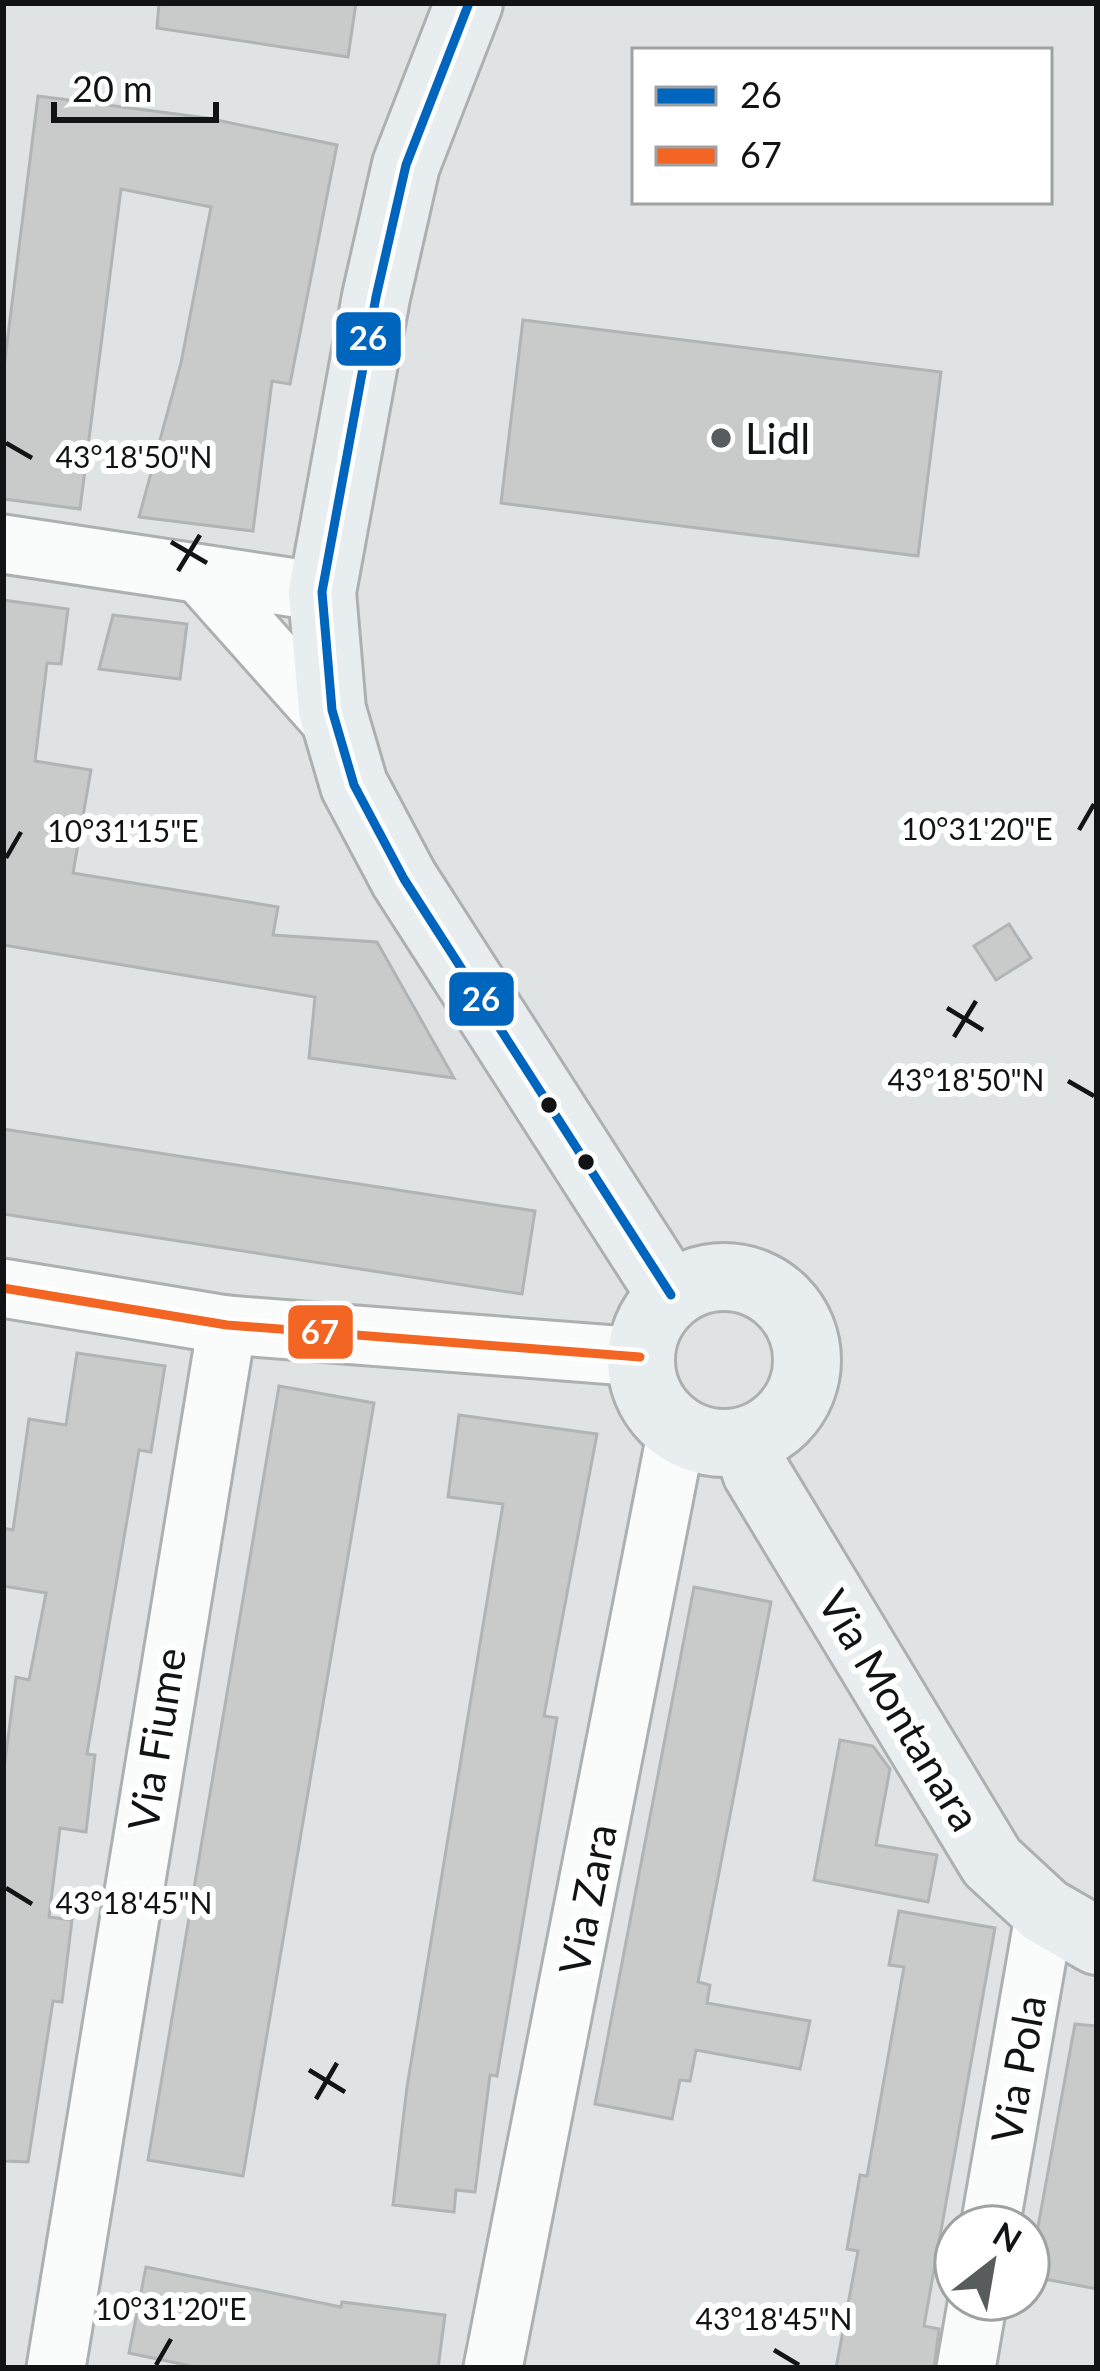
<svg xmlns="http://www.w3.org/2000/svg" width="1100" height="2371" font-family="Lato,sans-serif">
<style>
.building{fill:#c8cbca;stroke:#b1b4b4;stroke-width:3}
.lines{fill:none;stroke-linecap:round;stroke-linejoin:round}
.minor-casing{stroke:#adb0b0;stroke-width:63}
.secondary-casing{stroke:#adb0b0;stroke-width:72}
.minor{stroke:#fafbfb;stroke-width:57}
.secondary{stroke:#e8edf0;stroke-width:66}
.bus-1-casing{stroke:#fff;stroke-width:18}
.bus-2-casing{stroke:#fff;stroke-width:18}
.bus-1{stroke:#0065bd;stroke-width:9}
.bus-2{stroke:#f26522;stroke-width:9}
.ticks{fill:none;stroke:#111314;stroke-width:4.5}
.poi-dot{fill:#595c5c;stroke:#fff;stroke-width:4.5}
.bus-dot{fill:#111314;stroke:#fff;stroke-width:4.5}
.labels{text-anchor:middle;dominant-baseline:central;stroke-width:12;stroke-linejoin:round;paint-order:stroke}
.poi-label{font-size:42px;fill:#111314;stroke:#fff;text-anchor:start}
.street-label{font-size:42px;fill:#111314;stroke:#fff}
.ticks-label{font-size:30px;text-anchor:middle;fill:#111314;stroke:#fff;stroke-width:12;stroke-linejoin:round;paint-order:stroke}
.line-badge{stroke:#fff;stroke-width:4.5}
.badge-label{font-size:33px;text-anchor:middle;font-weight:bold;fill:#fff}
</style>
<rect width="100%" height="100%" fill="#dfe3e3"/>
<g class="building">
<path d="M159 3H356L348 57 157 28Z"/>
<path d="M38 96 207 118 337 145 290 384 272 381 253 531 139 517 181 363 211 207 121 189 80 509 3 499V375Z"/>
<path d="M523 320 941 372 918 556 501 503Z"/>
<path d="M3 600 68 609 61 664 47 663 35 761 91 770 73 873 278 907 273 935 377 942 454 1078 309 1058 315 997 3 945Z"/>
<path d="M113 615 187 624 180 679 99 669Z"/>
<path d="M1009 924 1031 958 996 980 974 946Z"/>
<path d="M3 1129 535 1211 522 1294 3 1214Z"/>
<path d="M77 1353 165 1366 151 1452 139 1450 87 1754 95 1755 86 1832 60 1828 49 1917 72 1920 62 2002 53 2001 28 2162 3 2161V1776L16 1677 29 1680 46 1593 3 1586V1528L13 1530 29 1419 66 1425Z"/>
<path d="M279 1386 374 1403 243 2176 148 2160Z"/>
<path d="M459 1415 597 1434 544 1716 557 1718 497 2076 490 2075 475 2192 456 2190 454 2212 393 2205 407 2087 503 1504 448 1497Z"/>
<path d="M694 1587 771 1602 698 1982 710 1985 707 2003 810 2021 800 2069 696 2050 690 2081 680 2080 672 2119 595 2104Z"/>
<path d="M840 1740 873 1746 890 1769 876 1845 937 1855 928 1902 814 1880Z"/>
<path d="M899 1911 995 1928 924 2326 939 2329 934 2368H836L858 2251 847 2249 860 2175 867 2176 904 1967 889 1965Z"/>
<path d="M1075 2024 1097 2026V2289L1029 2276Z"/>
<path d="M146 2267 341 2307 342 2302 445 2315 438 2368H200L129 2353Z"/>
</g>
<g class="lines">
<defs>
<g id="minor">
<path d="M3 544 322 592"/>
<path d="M200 574 338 729"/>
<path d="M3 1288 227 1325 640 1357"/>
<path d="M990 2227 1045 1911"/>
<path d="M56 2368 227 1325"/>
<path d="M493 2368 677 1430"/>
<path d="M966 2368 978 2299"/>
</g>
<g id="secondary">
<path d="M469 3 406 165 376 297 322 592 332 710 354 785 404 879 671 1295"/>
<circle cx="724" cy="1360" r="83"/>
<path d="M746 1441 756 1472 992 1862 1045 1911 1097 1941"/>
</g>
</defs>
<use href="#minor" class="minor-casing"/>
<use href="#secondary" class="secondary-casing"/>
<use href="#minor" class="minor"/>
<use href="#secondary" class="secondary"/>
<defs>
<path id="bus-1" d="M469 3 406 165 376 297 322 592 332 710 354 785 404 879 671 1295"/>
<path id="bus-2" d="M3 1288 227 1325 640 1357"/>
</defs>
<use href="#bus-1" class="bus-1-casing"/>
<use href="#bus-2" class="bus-2-casing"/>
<use href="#bus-1" class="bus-1"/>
<use href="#bus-2" class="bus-2"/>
</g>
<path class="ticks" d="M6 443 32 458M171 542 207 563M178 571 200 535M1079 830 1094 804M6 858 21 832M947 1008 983 1030M954 1037 976 1001M1068 1081 1094 1096M6 1888 32 1904M309 2070 345 2092M316 2099 337 2063M774 2350 799 2365M156 2365 171 2339"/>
<circle class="poi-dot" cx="721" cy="438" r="12"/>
<g class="bus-dot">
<circle cx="549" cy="1105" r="10"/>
<circle cx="586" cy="1162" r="10"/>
</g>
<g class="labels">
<g class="poi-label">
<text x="745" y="438">Lidl</text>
</g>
<g class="street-label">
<text transform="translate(900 1710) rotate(59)">Via Montanara</text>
<text transform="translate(156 1739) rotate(-81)">Via Fiume</text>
<text transform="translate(587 1899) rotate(-79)">Via Zara</text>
<text transform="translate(1018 2069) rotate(-80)">Via Pola</text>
</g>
</g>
<g class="ticks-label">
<text x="134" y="468">43°18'50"N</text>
<text x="977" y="840">10°31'20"E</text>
<text x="123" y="842">10°31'15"E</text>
<text x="966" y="1091">43°18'50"N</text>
<text x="134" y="1914">43°18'45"N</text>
<text x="171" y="2320">10°31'20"E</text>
<text x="774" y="2330">43°18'45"N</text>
</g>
<g class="line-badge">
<rect x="334" y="310" width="69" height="58" rx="12" fill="#0065bd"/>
<rect x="447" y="970" width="69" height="58" rx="12" fill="#0065bd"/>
<rect x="286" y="1303" width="69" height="58" rx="12" fill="#f26522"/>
</g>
<g class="badge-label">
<text x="368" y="350">26</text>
<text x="481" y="1011">26</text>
<text x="320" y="1344">67</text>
</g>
<rect width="1100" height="2371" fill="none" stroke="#111314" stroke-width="12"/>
<rect x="632" y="48" width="420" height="156" fill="#ffffff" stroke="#a0a1a1" stroke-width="3"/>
<rect x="656" y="87" width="60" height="18" fill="#0065bd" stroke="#a0a1a1" stroke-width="3"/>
<text x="740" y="108" font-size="36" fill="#111314">26</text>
<rect x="656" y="147" width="60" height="18" fill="#f26522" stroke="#a0a1a1" stroke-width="3"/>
<text x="740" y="168" font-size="36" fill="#111314">67</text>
<g transform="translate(992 2263) rotate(31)"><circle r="57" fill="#ffffff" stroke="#a0a1a1" stroke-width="3"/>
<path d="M0-9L21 45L0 30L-21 45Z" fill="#595c5c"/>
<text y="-18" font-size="33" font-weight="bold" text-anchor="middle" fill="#111314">N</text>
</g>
<path d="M54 102v18h162v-18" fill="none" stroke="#111314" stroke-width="6"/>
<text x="72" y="102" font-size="36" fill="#111314" stroke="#ffffff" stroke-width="9" paint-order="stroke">20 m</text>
</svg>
